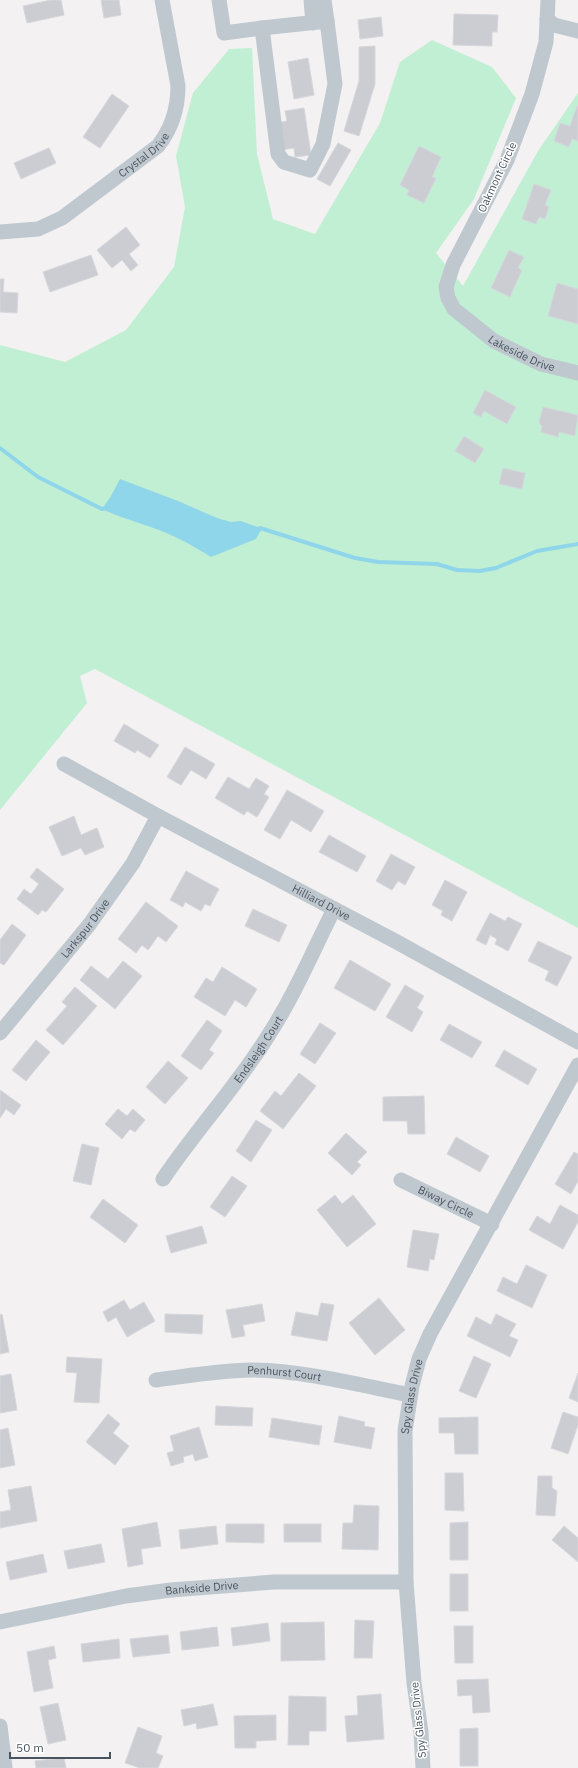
<svg xmlns="http://www.w3.org/2000/svg" width="578" height="1768" font-family="'IBM Plex Sans',sans-serif">
<style>
.green{fill:#c1efd3}
.water{fill:#8fd6ea}
.lines{fill:none;stroke-linecap:round;stroke-linejoin:round}
.stream{stroke:#8fd6ea;stroke-width:4}
.building{fill:#cbcdd3;stroke:#d5d7dc}
.minor{stroke:#bfc8cf;stroke-width:15}
.labels{text-anchor:middle;dominant-baseline:central;stroke-width:3;stroke-linejoin:round;paint-order:stroke}
.street-label{font-size:11px;fill:#49535e;stroke:#fff}
</style>
<rect width="100%" height="100%" fill="#f3f1f1"/>
<path class="green" d="M432 40 492 67 516 98 474 199 436 253 463 286 538 151 578 93V928L95 669 80 676 87 703 0 810V345L65 362 126 330 174 267 185 207 176 156 193 93 229 49 252 48 257 154 273 219 315 234 380 123 400 62Z"/>
<path class="water" d="M120 479 178 501 217 518 231 522 241 521 260 528 261 530 256 539 211 557C201 551 190 544 179 539 155 526 127 521 102 509L111 496Z"/>
<g class="lines">
<g class="stream">
<path d="M0 448 38 477 102 509 106 508"/>
<path d="M256 530 260 528 355 558 378 562 437 564 457 570 480 571 496 568 537 551 578 544"/>
</g>
</g>
<g class="building">
<path d="M51 0H61L64 15 27 23 23 6Z"/>
<path d="M101 0H119L121 15 104 18Z"/>
<path d="M454 14 498 15 497 32H492V46L453 45Z"/>
<path d="M381 17 383 36 360 39 358 20Z"/>
<path d="M375 46V84L359 136 344 131 359 81V47Z"/>
<path d="M308 58 314 95 294 99 288 62Z"/>
<path d="M112 94 129 106 100 148 83 137Z"/>
<path d="M577 106 578 107V141L572 139 569 147 554 141 560 123 570 126Z"/>
<path d="M304 108 311 155 295 157 294 148 281 150 277 123 287 121 285 111Z"/>
<path d="M338 143 351 150 330 186 317 179Z"/>
<path d="M419 146 441 157 432 177 436 178 424 203 407 195 409 190 400 185Z"/>
<path d="M49 148 56 163 21 179 14 163Z"/>
<path d="M534 184 551 190 545 205 549 207 545 219 539 217 536 224 522 219Z"/>
<path d="M126 227 140 245 129 254 138 265 131 271 122 260 112 268 97 250Z"/>
<path d="M509 250 524 257 518 268 522 270 510 297 491 288Z"/>
<path d="M91 255 98 275 50 292 43 272Z"/>
<path d="M0 279H4L3 292 18 293 17 313 0 312Z"/>
<path d="M557 283 578 289V324L548 316Z"/>
<path d="M485 390 516 407 507 424 484 411 481 417 473 413Z"/>
<path d="M543 407 578 415 575 436 559 432 558 437 541 432 542 426 539 423Z"/>
<path d="M464 436 484 449 475 463 455 451Z"/>
<path d="M503 468 525 473 522 489 499 484Z"/>
<path d="M124 724 159 745 150 758 137 750 135 753 114 741Z"/>
<path d="M185 747 215 764 206 779 191 770 181 785 167 777Z"/>
<path d="M228 777 249 789 256 778 269 786 264 794 269 797 257 817 247 811 244 815 215 798Z"/>
<path d="M287 790 324 811 311 832 291 820 280 839 264 830Z"/>
<path d="M74 816 81 835 97 828 104 847 85 855 81 848 62 856 49 827Z"/>
<path d="M329 835 366 856 357 872 319 852Z"/>
<path d="M391 854 415 867 405 885 398 881 392 890 376 881Z"/>
<path d="M37 868 64 889 46 912 42 910 38 915 17 899 24 889 31 894 39 884 30 877Z"/>
<path d="M186 871 219 889 210 906 205 904 201 911 185 902 183 907 170 900Z"/>
<path d="M445 880 467 892 452 921 441 915 443 911 432 905Z"/>
<path d="M146 902 178 926 166 942 158 936 148 950 142 945 136 953 118 939Z"/>
<path d="M253 909 287 925 279 942 245 926Z"/>
<path d="M490 913 505 921 508 917 522 924 508 951 495 944 497 939 490 935 486 945 476 940Z"/>
<path d="M12 924 26 935 4 965 0 963V940Z"/>
<path d="M538 941 572 957 557 986 545 980 549 971 528 961Z"/>
<path d="M350 960 391 984 375 1011 334 988Z"/>
<path d="M123 961 142 976 115 1009 80 980 91 966 108 979Z"/>
<path d="M222 967 257 989 246 1007 235 1000 225 1016 194 997 206 978 213 982Z"/>
<path d="M405 985 424 996 417 1008 423 1012 412 1032 386 1017Z"/>
<path d="M75 987 97 1006 63 1045 46 1030 67 1006 62 1002Z"/>
<path d="M207 1020 222 1031 209 1050 214 1053 201 1070 181 1056Z"/>
<path d="M320 1023 336 1033 315 1064 300 1054Z"/>
<path d="M449 1024 482 1042 472 1058 440 1040Z"/>
<path d="M36 1040 50 1052 26 1081 12 1070Z"/>
<path d="M504 1050 537 1069 528 1085 495 1066Z"/>
<path d="M168 1061 188 1078 165 1104 146 1087Z"/>
<path d="M299 1073 316 1086 283 1129 260 1111 275 1091 281 1096Z"/>
<path d="M0 1090 21 1105 14 1115 6 1109 0 1118Z"/>
<path d="M424 1096 425 1134H408L407 1121H383V1097Z"/>
<path d="M118 1109 127 1116 133 1109 145 1120 135 1132 130 1129 122 1139 105 1124Z"/>
<path d="M256 1120 272 1130 251 1162 236 1151Z"/>
<path d="M346 1133 367 1152 357 1162 361 1165 352 1175 328 1153Z"/>
<path d="M456 1137 489 1156 480 1172 447 1154Z"/>
<path d="M82 1144 99 1148 91 1185 73 1181Z"/>
<path d="M574 1152 578 1154V1181L571 1194 555 1184Z"/>
<path d="M232 1176 247 1186 225 1217 210 1207Z"/>
<path d="M335 1195 342 1204 353 1195 376 1224 347 1247 317 1210Z"/>
<path d="M103 1199 138 1225 125 1243 90 1217Z"/>
<path d="M560 1205 578 1215V1222L563 1249 529 1230 537 1216 550 1224Z"/>
<path d="M202 1226 207 1243 171 1253 166 1236Z"/>
<path d="M413 1230 439 1234 434 1260 430 1259 428 1271 407 1267Z"/>
<path d="M526 1265 547 1275 532 1308 497 1291 503 1277 517 1284Z"/>
<path d="M379 1298 405 1330 375 1355 349 1323Z"/>
<path d="M124 1300 130 1310 144 1302 155 1321 127 1337 116 1317 108 1322 103 1312Z"/>
<path d="M321 1303 334 1305 327 1341 291 1335 296 1312 318 1316Z"/>
<path d="M262 1304 265 1321 243 1325 245 1336 232 1338 226 1310Z"/>
<path d="M2 1314 9 1352 0 1354V1315Z"/>
<path d="M165 1314 203 1315 202 1334 165 1332Z"/>
<path d="M496 1314 516 1324 509 1336 518 1340 510 1357 467 1336 476 1317 491 1325Z"/>
<path d="M474 1356 491 1364 476 1398 459 1391Z"/>
<path d="M67 1357 102 1359 99 1403 74 1402 77 1373 66 1372Z"/>
<path d="M578 1373V1402L569 1398Z"/>
<path d="M11 1374 17 1410 0 1413V1376Z"/>
<path d="M216 1406 253 1408 252 1426 215 1425Z"/>
<path d="M563 1412 578 1417V1425L568 1454 551 1448Z"/>
<path d="M108 1414 120 1424 113 1433 129 1446 115 1465 86 1442Z"/>
<path d="M339 1416 365 1422 364 1426 375 1428 371 1449 334 1442Z"/>
<path d="M478 1417V1454H455L454 1433H439V1418Z"/>
<path d="M272 1418 322 1426 319 1445 269 1437Z"/>
<path d="M199 1427 208 1457 195 1461 193 1454 183 1457 184 1462 171 1466 167 1453 174 1451 170 1436Z"/>
<path d="M8 1428 15 1465 0 1468V1430Z"/>
<path d="M445 1473H463L464 1511 445 1510Z"/>
<path d="M538 1476H552V1488L557 1491 555 1516 536 1515Z"/>
<path d="M31 1486 37 1521 0 1528V1512L11 1510 8 1490Z"/>
<path d="M354 1505 379 1506 378 1550 342 1549 343 1523H353Z"/>
<path d="M157 1522 161 1546 141 1549 143 1564 128 1567 122 1529Z"/>
<path d="M468 1522V1560H450V1523Z"/>
<path d="M226 1524H264V1543L226 1542Z"/>
<rect x="284" y="1524" width="37" height="18"/>
<path d="M216 1526 218 1544 181 1549 179 1530Z"/>
<path d="M564 1526 578 1538V1562L552 1540Z"/>
<path d="M101 1544 105 1562 68 1569 64 1551Z"/>
<path d="M43 1554 47 1572 10 1580 6 1562Z"/>
<rect x="450" y="1574" width="18" height="37"/>
<path d="M355 1620 374 1621 372 1658H354Z"/>
<path d="M324 1622 325 1660 281 1661V1623Z"/>
<path d="M268 1623 270 1641 233 1646 231 1628Z"/>
<path d="M454 1626H473V1663H455Z"/>
<path d="M217 1627 219 1646 182 1650 180 1632Z"/>
<path d="M168 1635 170 1653 133 1657 130 1639Z"/>
<path d="M119 1639 120 1658 83 1662 81 1644Z"/>
<path d="M54 1646 56 1658 48 1660 53 1688 34 1692 27 1652Z"/>
<path d="M488 1679 490 1712 473 1713 472 1695 458 1696 457 1680Z"/>
<path d="M381 1694 384 1739 347 1742 345 1716 358 1715 357 1696Z"/>
<path d="M289 1696 326 1697V1731H309V1745H288Z"/>
<path d="M58 1703 66 1740 48 1744 40 1707Z"/>
<path d="M213 1704 218 1725 197 1729 196 1723 184 1726 181 1710Z"/>
<path d="M276 1715V1740L256 1741V1748H235L234 1716Z"/>
<path d="M138 1727 162 1736 156 1753 163 1756 158 1768H140L125 1763Z"/>
<path d="M478 1728V1766H460V1729Z"/>
<path d="M64 1758 66 1768H36L35 1761Z"/>
</g>
<g class="lines">
<g class="minor">
<path d="M219 0 224 33 262 28"/>
<path d="M311 0 313 23"/>
<path d="M324 0 327 21"/>
<path id="s1" d="M548 0 546 42 532 94 507 160 453 265 446 287 448 298 454 309 494 341 541 364 578 373"/>
<path d="M547 19 554 25 578 31"/>
<path d="M327 21 335 84 323 144 310 170 284 162 278 154 262 28Z"/>
<path id="s2" d="M0 232 38 229 62 218 158 146C172 128 178 109 178 86L162 0"/>
<path id="s3" d="M64 764 158 816 395 941 578 1042"/>
<path id="s4" d="M0 1033 89 925 133 863 158 816"/>
<path id="s5" d="M163 1179C196 1130 237 1086 268 1036 294 996 313 951 334 909"/>
<path id="s6" d="M401 1180 492 1224"/>
<path id="s7" d="M156 1380C188 1376 221 1370 253 1370 306 1371 359 1385 410 1395"/>
<path id="s8" d="M0 1622 126 1596 171 1590 274 1582H406"/>
<path d="M0 1726 5 1768"/>
<path id="s9" d="M423 1768 421 1732 414 1683 406 1582 405 1431 412 1386 419 1359 430 1334 578 1065"/>
</g>
</g>
<g class="labels">
<g class="street-label">
<text stroke="none"><textPath href="#s2" startOffset="168">Crystal Drive</textPath></text>
<text transform="translate(497 177) rotate(-65)">Oakmont Circle</text>
<text stroke="none"><textPath href="#s1" startOffset="413">Lakeside Drive</textPath></text>
<text stroke="none"><textPath href="#s3" startOffset="292">Hilliard Drive</textPath></text>
<text stroke="none"><textPath href="#s4" startOffset="135">Larkspur Drive</textPath></text>
<text stroke="none"><textPath href="#s5" startOffset="161">Endsleigh Court</textPath></text>
<text stroke="none"><textPath href="#s6" startOffset="50">Biway Circle</textPath></text>
<text stroke="none"><textPath href="#s7" startOffset="129">Penhurst Court</textPath></text>
<text stroke="none"><textPath href="#s9" startOffset="373">Spy Glass Drive</textPath></text>
<text stroke="none"><textPath href="#s8" startOffset="205">Bankside Drive</textPath></text>
<text transform="translate(418 1720) rotate(-96)">Spy Glass Drive</text>
</g>
</g>
<path d="M10 1752v6h100v-6" fill="none" stroke="#49535e" stroke-width="2"/>
<text x="16" y="1752" font-size="12" fill="#49535e" stroke="#ffffff" stroke-width="3" paint-order="stroke">50 m</text>
</svg>
